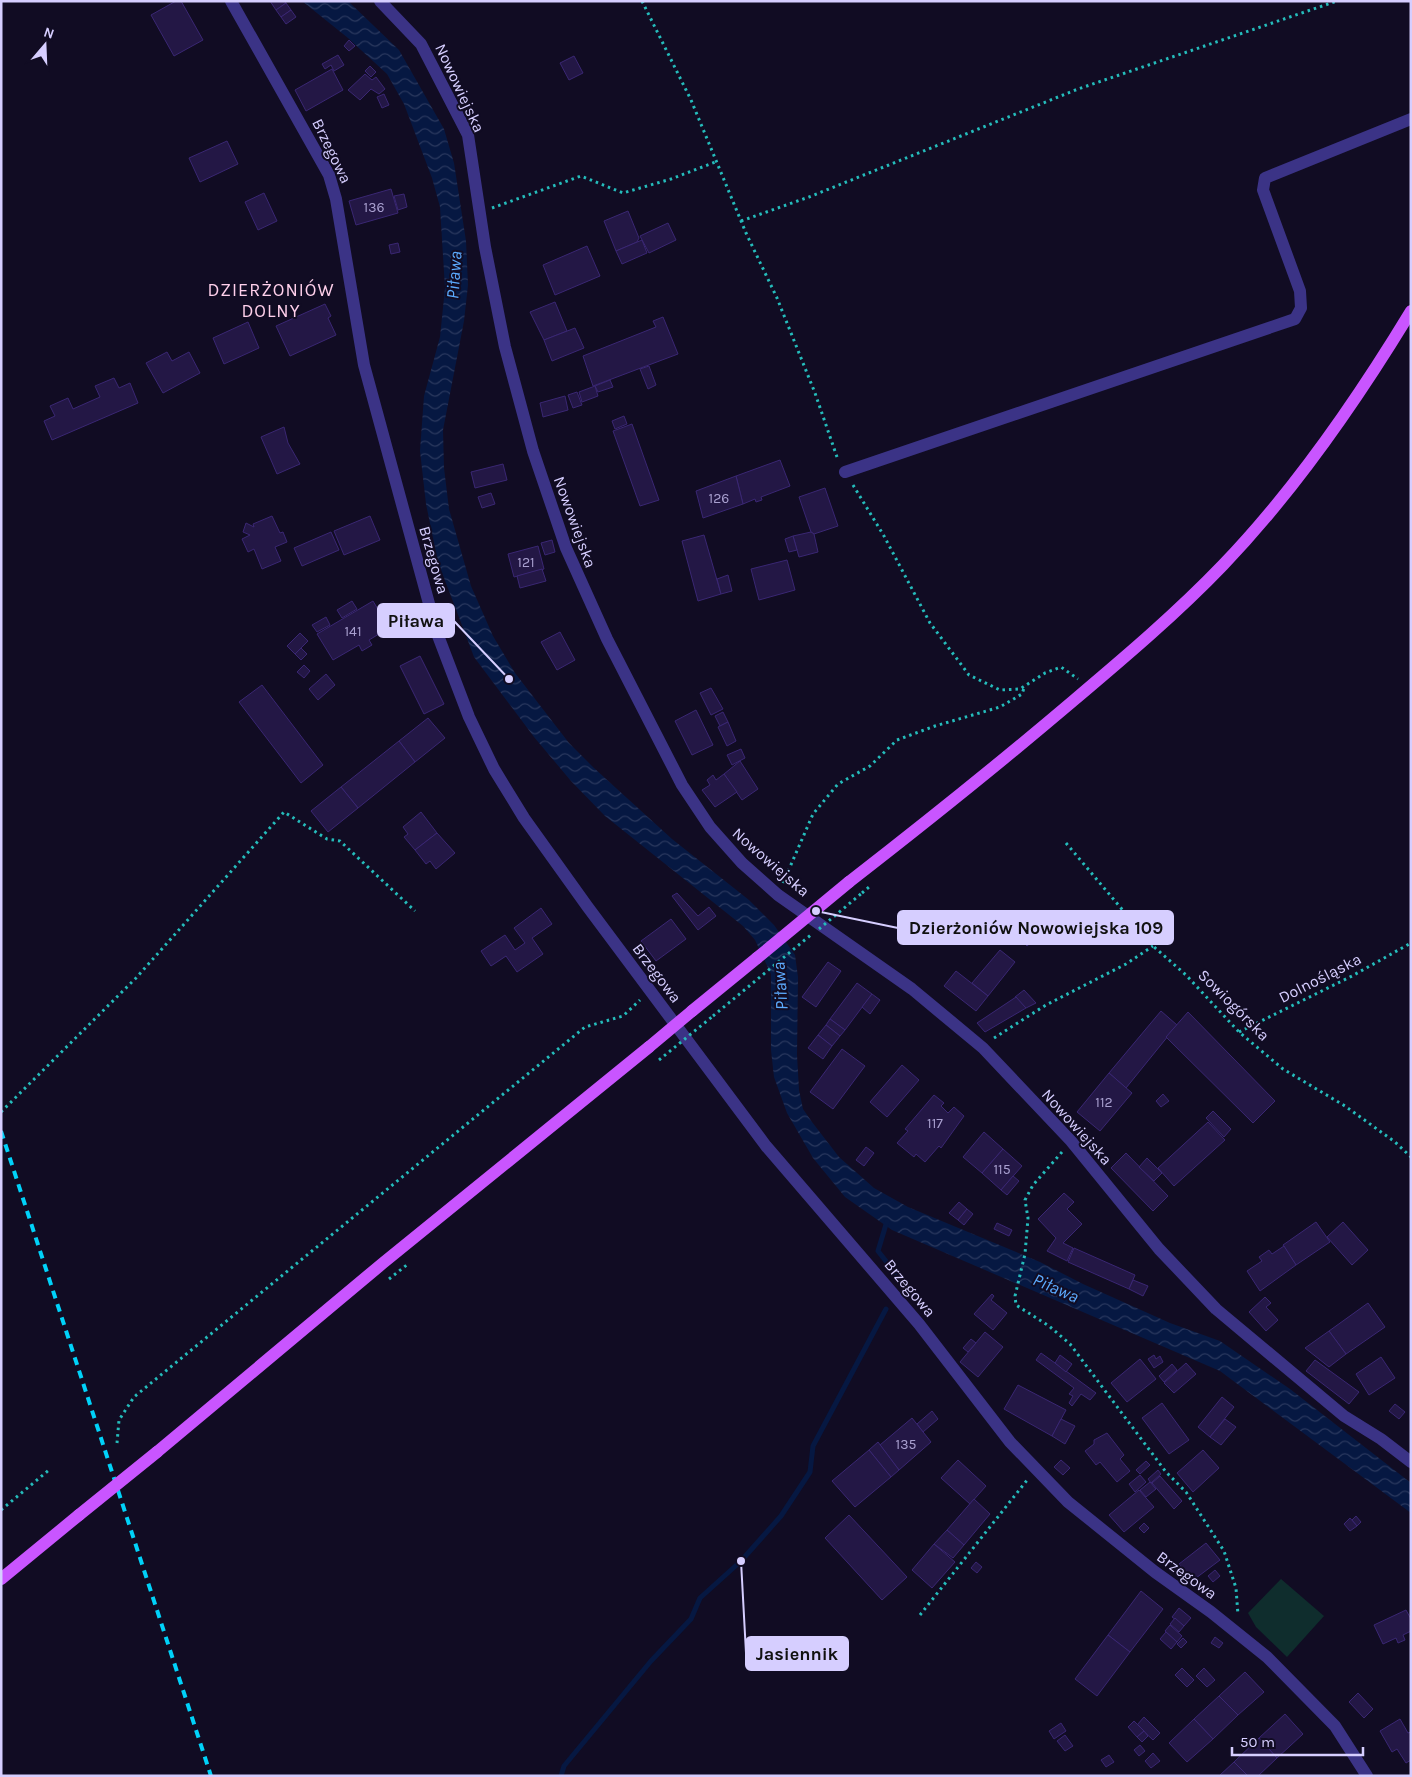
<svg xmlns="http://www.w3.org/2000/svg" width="1412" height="1777" font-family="Karla,sans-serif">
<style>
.green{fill:#0f2d2d}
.water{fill:url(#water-waves)}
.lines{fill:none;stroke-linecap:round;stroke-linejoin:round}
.stream{stroke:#061842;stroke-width:5}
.building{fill:#231745;stroke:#3a2773}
.path{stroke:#25bcbb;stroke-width:3;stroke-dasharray:2.5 4;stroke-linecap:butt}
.minor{stroke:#3b3386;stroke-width:12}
.major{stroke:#c955ff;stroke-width:12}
.rail{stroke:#00d2f9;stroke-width:4;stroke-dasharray:8 6;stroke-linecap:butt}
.path-bridge{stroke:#25bcbb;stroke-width:3;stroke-dasharray:2.5 4;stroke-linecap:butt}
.major-bridge{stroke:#c955ff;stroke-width:12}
.labels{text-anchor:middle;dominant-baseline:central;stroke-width:4;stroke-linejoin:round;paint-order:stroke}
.number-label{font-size:14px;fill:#a9a0d0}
.street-label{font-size:16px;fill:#d6ceff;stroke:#110c23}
.water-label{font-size:18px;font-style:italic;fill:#5cabff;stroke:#110c23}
.neighbourhood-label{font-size:18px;letter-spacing:1px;fill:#ffd0eb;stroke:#110c23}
.leader{fill:none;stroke:#d6ceff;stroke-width:2}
.callout-dot{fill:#d6ceff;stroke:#110c23;stroke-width:2}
.callout{fill:#d6ceff;stroke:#d6ceff;stroke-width:2}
.callout-label{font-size:18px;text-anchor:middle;font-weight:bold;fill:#111}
</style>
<defs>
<pattern id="water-waves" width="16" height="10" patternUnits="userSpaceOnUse" patternTransform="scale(1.25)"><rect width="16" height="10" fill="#061842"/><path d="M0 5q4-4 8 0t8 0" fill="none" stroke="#2a385e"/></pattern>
</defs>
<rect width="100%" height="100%" fill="#110c23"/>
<path class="green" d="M1281 1579 1324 1616 1287 1657 1256 1627 1248 1613Z"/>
<path class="water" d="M302 1H348L399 50 444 129 454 163 466 241 468 285 464 321 443 430 444 468 449 509 471 586 493 636 515 673 569 743 594 768 672 839 749 900 774 925 795 955 798 977 797 1055 799 1090 803 1109 812 1122 839 1157 874 1188 908 1207 1040 1262 1083 1284 1170 1323 1220 1341 1290 1389 1411 1483V1513L1220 1371 892 1230 845 1197 813 1158 787 1113 774 1077 771 1050V974L755 940 743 926 605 816 571 781 534 737 474 657 438 562 426 504 420 451 424 396 440 337 445 288 440 207 432 178 404 104 387 74 348 38Z"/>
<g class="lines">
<g class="stream">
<path d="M887 1221 878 1251 900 1279"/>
<path d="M561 1776 564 1766 651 1661 691 1619 700 1598 741 1561 781 1516 810 1472 813 1446 886 1309"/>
</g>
</g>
<g class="building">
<path d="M176 1H181L203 40 174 56 151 15Z"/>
<path d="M270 1H285L286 3 276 10Z"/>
<path d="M286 3 291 10 281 17 276 10Z"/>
<path d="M291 10 296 17 286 24 281 17Z"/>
<path d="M349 40 355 46 349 51 344 46Z"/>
<path d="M338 55 344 65 334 71 331 65 325 69 322 64Z"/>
<path d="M574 56 583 73 569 80 560 63Z"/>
<path d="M370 66 376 72 371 77 365 71Z"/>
<path d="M332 69 343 90 306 111 295 90Z"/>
<path d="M365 74 372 80 376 77 385 89 379 94 371 89 360 100 348 90Z"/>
<path d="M384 94 389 105 382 108 377 97Z"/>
<path d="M227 141 238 164 200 182 189 158Z"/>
<path d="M391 189 398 213 356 225 349 201Z"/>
<path d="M264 193 277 221 258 230 245 202Z"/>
<path d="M404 194 407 207 398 210 394 196Z"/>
<path d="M628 211 639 238 637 242 616 251 604 221Z"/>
<path d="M668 223 676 240 649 253 640 236Z"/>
<path d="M642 240 647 253 622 264 616 251Z"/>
<path d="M398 243 400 252 391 254 389 245Z"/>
<path d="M587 246 600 276 555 295 543 265Z"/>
<path d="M555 302 567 331 544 340 530 312Z"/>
<path d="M325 304 331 316 328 318 336 335 290 356 276 326Z"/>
<path d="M663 317 678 354 593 386 583 356 656 327 653 321Z"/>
<path d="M248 322 259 348 224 364 213 338Z"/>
<path d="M575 328 584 348 552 361 544 340Z"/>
<path d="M167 352 172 361 189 352 200 373 163 393 146 363Z"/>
<path d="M649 366 656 385 648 389 640 369Z"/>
<path d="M114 378 119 388 130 383 138 403 52 440 44 421 55 416 50 406 68 398 73 409 100 397 95 386Z"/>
<path d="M610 380 613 387 598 392 595 386Z"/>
<path d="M595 386 598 396 582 402 579 392Z"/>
<path d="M577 392 582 405 573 408 568 395Z"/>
<path d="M565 396 568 410 543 417 540 403Z"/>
<path d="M624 416 627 424 615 429 612 421Z"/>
<path d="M632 424 659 500 640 506 613 431Z"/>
<path d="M284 427 288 443 300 464 277 474 261 437Z"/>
<path d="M780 460 790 486 761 497 762 500 756 502 755 499 743 504 736 476Z"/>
<path d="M503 464 507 480 475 488 471 472Z"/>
<path d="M736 476 743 504 703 518 696 491Z"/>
<path d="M825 488 838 526 814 534 811 532 799 497Z"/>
<path d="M491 493 495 504 482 508 478 497Z"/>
<path d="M272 516 280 533 283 532 287 542 275 547 281 561 262 569 254 549 248 552 242 539 250 535 243 532 246 523 254 527 253 524Z"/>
<path d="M370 516 380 540 344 555 334 531Z"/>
<path d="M331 532 339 550 302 566 294 548Z"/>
<path d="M811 532 814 534 818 552 799 557 793 536Z"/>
<path d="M704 535 721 594 698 601 682 541Z"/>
<path d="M793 536 797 550 789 552 785 539Z"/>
<path d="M552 540 555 552 545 555 541 543Z"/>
<path d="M538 546 544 569 514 577 508 554Z"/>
<path d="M787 560 795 590 759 600 751 569Z"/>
<path d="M542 569 546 581 520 588 517 576Z"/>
<path d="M728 575 732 591 721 594 717 579Z"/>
<path d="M352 601 357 609 342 618 337 610Z"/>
<path d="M373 601 389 628 369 640 372 645 362 651 359 645 333 660 317 634Z"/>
<path d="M326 617 330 625 317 632 312 625Z"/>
<path d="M560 632 575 660 557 670 541 642Z"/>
<path d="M300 633 308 641 295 654 287 646Z"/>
<path d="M301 648 307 654 301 660 295 654Z"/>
<path d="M420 656 444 704 424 714 400 666Z"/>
<path d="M304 665 310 671 304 678 297 672Z"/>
<path d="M326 674 335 685 318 700 309 689Z"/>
<path d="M262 685 323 765 301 783 239 702Z"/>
<path d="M711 688 723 709 711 715 700 693Z"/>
<path d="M696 710 713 745 692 755 675 721Z"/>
<path d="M723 712 728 722 720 726 715 716Z"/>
<path d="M428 718 445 738 415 762 399 741Z"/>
<path d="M728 722 736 741 727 746 718 727Z"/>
<path d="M399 741 415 762 358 808 341 787Z"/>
<path d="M741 749 745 758 732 765 727 755Z"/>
<path d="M740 761 758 789 742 800 724 774Z"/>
<path d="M724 774 737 792 715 807 702 790 710 785 707 780 713 775 716 780Z"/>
<path d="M341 787 358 808 328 832 311 811Z"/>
<path d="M421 812 437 833 415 850 404 837 408 834 403 827Z"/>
<path d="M437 833 455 853 436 869 430 861 426 864 415 850Z"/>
<path d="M677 893 698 916 709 907 716 916 698 930 672 896Z"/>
<path d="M541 908 552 924 532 938 543 954 517 972 506 956 491 966 481 951 505 935 515 950 525 943 514 928Z"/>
<path d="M671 919 686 939 656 961 641 941Z"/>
<path d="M1029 934 1035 939 1027 946 1022 941Z"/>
<path d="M1000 950 1015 962 988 996 972 983Z"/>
<path d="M828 962 841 971 816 1007 802 997Z"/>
<path d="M956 971 988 996 976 1011 944 986Z"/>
<path d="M857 983 872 994 845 1030 830 1019Z"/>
<path d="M1024 990 1036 1003 1026 1008 1015 997Z"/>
<path d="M872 994 880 1000 870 1014 862 1007Z"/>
<path d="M1016 997 1026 1008 985 1032 977 1023Z"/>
<path d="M1161 1011 1177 1025 1126 1088 1109 1073Z"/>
<path d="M1188 1012 1275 1101 1253 1123 1166 1037Z"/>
<path d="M830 1019 845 1030 840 1036 826 1025Z"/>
<path d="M826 1025 840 1036 832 1046 818 1035Z"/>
<path d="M818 1035 832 1046 823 1059 808 1048Z"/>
<path d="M842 1049 865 1066 833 1109 810 1092Z"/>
<path d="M902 1065 919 1080 887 1117 870 1102Z"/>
<path d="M1109 1073 1132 1093 1100 1131 1077 1112Z"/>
<path d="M1163 1094 1169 1101 1161 1107 1156 1101Z"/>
<path d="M934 1095 944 1103 941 1106 948 1113 954 1107 964 1116 941 1148 939 1146 925 1162 916 1154 914 1157 897 1143 908 1131 905 1129Z"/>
<path d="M1213 1111 1231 1129 1224 1137 1206 1118Z"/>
<path d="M1208 1122 1225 1140 1174 1186 1158 1168Z"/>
<path d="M984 1132 1003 1149 982 1173 963 1157Z"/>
<path d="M866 1147 874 1153 864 1166 856 1160Z"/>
<path d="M1003 1149 1022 1166 1001 1190 982 1173Z"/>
<path d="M1126 1153 1168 1196 1153 1211 1111 1168Z"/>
<path d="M1147 1158 1162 1173 1154 1181 1139 1167Z"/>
<path d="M1013 1176 1019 1181 1007 1195 1001 1190Z"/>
<path d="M1064 1193 1074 1202 1067 1209 1082 1224 1063 1243 1073 1248 1067 1261 1047 1251 1056 1238 1038 1219Z"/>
<path d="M959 1202 967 1209 958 1220 949 1213Z"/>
<path d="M967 1209 973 1214 964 1225 958 1220Z"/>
<path d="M1316 1222 1330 1242 1296 1265 1283 1245Z"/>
<path d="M1343 1222 1368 1250 1352 1265 1327 1237Z"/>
<path d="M997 1223 1012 1230 1009 1236 994 1229Z"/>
<path d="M1284 1246 1296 1265 1260 1291 1247 1271 1262 1261 1259 1257 1269 1250 1272 1254Z"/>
<path d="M1074 1248 1135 1275 1129 1289 1068 1262Z"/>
<path d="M1133 1280 1148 1286 1143 1296 1129 1289Z"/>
<path d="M992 1294 994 1296 991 1300 1007 1313 993 1330 974 1314Z"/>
<path d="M1265 1297 1271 1303 1266 1307 1278 1320 1266 1331 1249 1312Z"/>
<path d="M1368 1303 1385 1327 1346 1354 1329 1331Z"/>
<path d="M1329 1331 1346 1354 1329 1367 1305 1348Z"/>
<path d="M985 1332 1003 1347 978 1377 960 1362Z"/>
<path d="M971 1339 976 1343 968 1352 963 1348Z"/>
<path d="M1041 1353 1055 1363 1096 1393 1090 1400 1081 1394 1072 1406 1069 1403 1073 1396 1069 1394 1074 1388 1036 1360Z"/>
<path d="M1060 1355 1072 1364 1066 1372 1055 1363Z"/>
<path d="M1154 1355 1156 1359 1160 1356 1163 1362 1154 1368 1148 1359Z"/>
<path d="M1381 1357 1395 1378 1369 1395 1356 1374Z"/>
<path d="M1140 1359 1156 1379 1127 1402 1111 1383Z"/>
<path d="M1315 1360 1359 1392 1349 1404 1306 1371Z"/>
<path d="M1186 1363 1196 1374 1174 1393 1164 1383Z"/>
<path d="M1172 1364 1177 1370 1164 1382 1159 1376Z"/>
<path d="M1018 1385 1066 1410 1052 1436 1004 1409Z"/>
<path d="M1222 1397 1234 1407 1210 1437 1198 1427Z"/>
<path d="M1162 1403 1189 1440 1169 1454 1142 1418Z"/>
<path d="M1395 1404 1405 1412 1399 1419 1389 1411Z"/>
<path d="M932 1411 938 1419 923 1432 917 1424Z"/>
<path d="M912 1418 931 1442 899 1470 880 1445Z"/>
<path d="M1061 1419 1075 1426 1065 1444 1052 1436Z"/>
<path d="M1225 1419 1236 1427 1221 1445 1210 1437Z"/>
<path d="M1107 1433 1124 1455 1120 1459 1130 1471 1117 1482 1100 1462 1096 1465 1085 1451 1094 1444V1440Z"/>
<path d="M878 1442 899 1470 891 1477 869 1450Z"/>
<path d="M869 1450 891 1477 855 1507 832 1481Z"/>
<path d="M1203 1450 1219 1468 1193 1492 1177 1473Z"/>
<path d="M958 1460 986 1486 970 1504 941 1478Z"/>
<path d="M1061 1460 1070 1468 1063 1475 1054 1467Z"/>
<path d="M1146 1461 1150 1465 1140 1474 1136 1470Z"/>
<path d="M1158 1470 1161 1474 1151 1483 1148 1479Z"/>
<path d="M1140 1475 1146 1482 1135 1492 1129 1484Z"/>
<path d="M1160 1476 1182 1501 1174 1509 1152 1483Z"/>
<path d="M1150 1482 1156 1489 1146 1497 1140 1490Z"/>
<path d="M1139 1490 1154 1507 1124 1532 1109 1515Z"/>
<path d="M974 1499 990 1514 964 1545 947 1530Z"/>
<path d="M849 1515 907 1577 882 1600 825 1538Z"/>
<path d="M1356 1516 1361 1522 1357 1526 1352 1520Z"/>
<path d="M1350 1518 1357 1526 1350 1531 1344 1524Z"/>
<path d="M1144 1523 1149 1528 1144 1533 1139 1528Z"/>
<path d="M947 1530 964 1545 953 1558 934 1544Z"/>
<path d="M1206 1543 1220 1560 1192 1581 1179 1564Z"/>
<path d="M934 1544 955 1562 932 1588 912 1570Z"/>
<path d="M976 1562 982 1567 977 1573 971 1568Z"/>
<path d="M1215 1570 1220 1576 1213 1582 1208 1576Z"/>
<path d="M1141 1591 1163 1609 1130 1652 1108 1635Z"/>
<path d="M1179 1608 1191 1618 1184 1626 1172 1617Z"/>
<path d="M1406 1610 1411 1619V1631L1403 1635 1405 1640 1398 1643 1396 1638 1383 1644 1374 1625Z"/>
<path d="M1175 1618 1184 1626 1179 1632 1170 1624Z"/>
<path d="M1170 1625 1182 1636 1177 1642 1165 1631Z"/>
<path d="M1166 1632 1177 1642 1171 1649 1160 1639Z"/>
<path d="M1108 1635 1130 1652 1097 1696 1075 1679Z"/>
<path d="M1215 1637 1223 1643 1219 1648 1211 1643Z"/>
<path d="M1183 1638 1187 1642 1181 1648 1177 1644Z"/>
<path d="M1182 1668 1194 1680 1187 1687 1175 1675Z"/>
<path d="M1204 1668 1215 1680 1207 1687 1196 1676Z"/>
<path d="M1245 1672 1264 1692 1238 1715 1219 1696Z"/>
<path d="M1358 1693 1373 1709 1364 1718 1349 1702Z"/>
<path d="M1219 1696 1238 1715 1213 1739 1194 1719Z"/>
<path d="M1285 1714 1303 1734 1277 1758 1259 1738Z"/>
<path d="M1144 1717 1160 1733 1153 1740 1137 1725Z"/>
<path d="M1194 1719 1213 1739 1187 1762 1169 1743Z"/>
<path d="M1400 1719 1408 1733 1411 1732V1760L1406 1763 1397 1749 1392 1752 1380 1731Z"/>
<path d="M1134 1721 1144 1731 1137 1737 1128 1727Z"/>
<path d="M1061 1723 1066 1731 1054 1739 1049 1731Z"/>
<path d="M1144 1731 1148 1736 1142 1742 1137 1737Z"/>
<path d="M1065 1735 1073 1746 1065 1751 1057 1741Z"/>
<path d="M1259 1738 1277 1758 1258 1776H1248L1234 1762Z"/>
<path d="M1140 1745 1145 1751 1139 1756 1134 1750Z"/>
<path d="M1153 1753 1160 1761 1151 1768 1145 1761Z"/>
<path d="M1109 1755 1114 1762 1106 1767 1101 1760Z"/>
<path d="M1234 1762 1248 1776H1219Z"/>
</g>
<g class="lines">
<g class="path">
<path d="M642 1 691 100 746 233 777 298 815 393 838 460"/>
<path d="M492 208 581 176 623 193 671 179 718 161"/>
<path d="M741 221 809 197 1078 89 1337 1"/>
<path d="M853 485 884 536 930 623 969 675 1000 690 1020 689 1045 673 1061 667 1078 679"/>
<path d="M1066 843 1153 946 1186 975 1239 1032 1283 1069 1345 1106 1395 1142 1411 1157"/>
<path d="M783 883 813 814 838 784 870 766 897 740 935 726 1000 707 1022 694 1024 688"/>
<path d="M862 893 869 887"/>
<path d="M713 1016 812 934"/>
<path d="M1239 1032 1352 976 1411 943"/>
<path d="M994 1038 1046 1005 1126 964 1153 946"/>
<path d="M1 1112 136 978 284 812 327 839 340 841 415 911"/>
<path d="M1062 1152 1033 1185 1025 1200 1028 1218 1025 1254 1015 1296 1016 1305 1049 1326 1070 1344 1166 1472 1186 1492 1224 1551 1236 1588 1238 1615"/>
<path d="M389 1279 408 1264"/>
<path d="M117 1443 119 1420 134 1397 585 1027 623 1016 640 1000"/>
<path d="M1 1510 49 1470"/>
<path d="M920 1615 1028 1479"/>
</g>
<g class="minor">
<path d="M231 1 329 175 336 199 364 365 437 633 469 717 494 769 524 818 587 906 766 1146 919 1324 1010 1442 1068 1502 1155 1572 1211 1612 1267 1657 1335 1726 1367 1776"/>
<path d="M380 1 421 44 468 135 485 247 505 347 533 451 566 548 607 639 682 785 710 827 742 863 778 895 912 989 983 1048 1071 1141 1159 1249 1216 1309 1344 1416 1381 1439 1411 1462"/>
<path d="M845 472 1295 319 1301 308 1300 291 1263 190 1265 178 1411 119"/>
</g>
<g class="major">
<path d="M849 882C925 823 1000 763 1073 701 1125 657 1177 613 1223 565 1296 489 1357 400 1411 311"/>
<path d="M692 1011 757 958"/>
<path d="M157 1452 383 1263 649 1047"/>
<path d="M1 1579 79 1515"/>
</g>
<path class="rail" d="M1 1131 211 1776"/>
<g class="path-bridge">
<path d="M819 929 862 893"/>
<path d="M659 1060 713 1016"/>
</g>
<g class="major-bridge">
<path d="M757 958 849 882"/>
<path d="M649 1047 692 1011"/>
<path d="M79 1515 157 1452"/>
</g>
</g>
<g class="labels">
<g class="number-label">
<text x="374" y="207">136</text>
<text x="719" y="498">126</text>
<text x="526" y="562">121</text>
<text x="353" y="631">141</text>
<text x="1104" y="1102">112</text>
<text x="935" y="1123">117</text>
<text x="1002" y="1169">115</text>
<text x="906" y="1444">135</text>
</g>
<g class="street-label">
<text transform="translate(460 88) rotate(65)">Nowowiejska</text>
<text transform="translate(332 151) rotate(64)">Brzegowa</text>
<text transform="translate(575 522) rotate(70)">Nowowiejska</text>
<text transform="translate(434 560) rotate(74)">Brzegowa</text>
<text transform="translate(771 862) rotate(41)">Nowowiejska</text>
<text transform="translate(657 973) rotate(53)">Brzegowa</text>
<text transform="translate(1320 978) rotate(-27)">Dolnośląska</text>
<text transform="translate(1234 1005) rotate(45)">Sowiogórska</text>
<text transform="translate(1077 1127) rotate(48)">Nowowiejska</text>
<text transform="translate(910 1288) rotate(50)">Brzegowa</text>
<text transform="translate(1187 1575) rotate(36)">Brzegowa</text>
</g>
<g class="water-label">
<text transform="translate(454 275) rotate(-86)">Piława</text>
<text transform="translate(780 986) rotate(-94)">Piława</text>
<text transform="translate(1056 1288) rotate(24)">Piława</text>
</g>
<g class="neighbourhood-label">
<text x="271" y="290">DZIERŻONIÓW<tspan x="271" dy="21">DOLNY</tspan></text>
</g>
</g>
<path class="leader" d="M509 679L454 621M816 911L898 928M741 1561L746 1653"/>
<g class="callout-dot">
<circle cx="509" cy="679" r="5"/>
<circle cx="816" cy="911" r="5"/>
<circle cx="741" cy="1561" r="5"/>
</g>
<g class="callout">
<rect x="378" y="604" width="76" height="33" rx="5"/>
<rect x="898" y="911" width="275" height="33" rx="5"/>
<rect x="746" y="1637" width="102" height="33" rx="5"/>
</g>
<g class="callout-label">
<text x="416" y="627">Piława</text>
<text x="1036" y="934">Dzierżoniów Nowowiejska 109</text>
<text x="797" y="1660">Jasiennik</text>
</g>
<rect width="1412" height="1777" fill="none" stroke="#d6ceff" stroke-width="5"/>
<g transform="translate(45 45) rotate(19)" stroke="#110c23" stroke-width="4" paint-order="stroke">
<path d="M0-4L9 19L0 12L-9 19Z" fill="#d6ceff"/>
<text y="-8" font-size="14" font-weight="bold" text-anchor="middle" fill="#d6ceff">N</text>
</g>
<path d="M1232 1747v8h131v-8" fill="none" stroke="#d6ceff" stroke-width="2.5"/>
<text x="1240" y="1747" font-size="15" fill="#d6ceff" stroke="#110c23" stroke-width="4" paint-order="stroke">50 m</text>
</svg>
